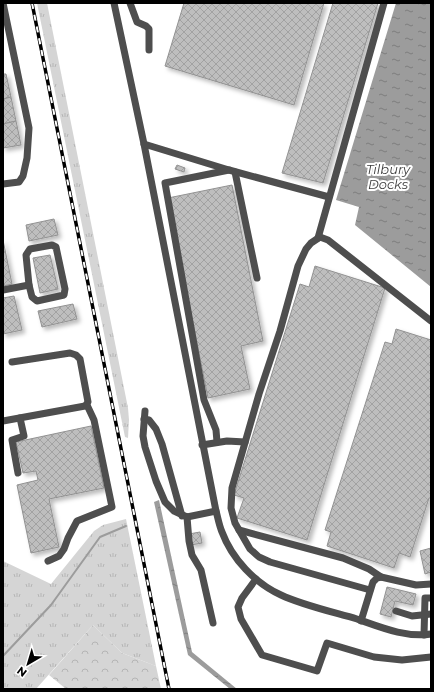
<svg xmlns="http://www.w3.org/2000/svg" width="434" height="692" font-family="Montserrat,sans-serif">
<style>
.grass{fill:url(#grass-tufts)}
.park{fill:url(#park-crowns)}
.water{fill:url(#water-ripples)}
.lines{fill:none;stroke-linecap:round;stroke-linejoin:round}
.stream{stroke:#9c9c9c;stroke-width:2}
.building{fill:url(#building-cross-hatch);stroke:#929292;filter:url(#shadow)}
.minor{stroke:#4e4e4e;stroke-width:7}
.rail-casing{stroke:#000;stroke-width:3.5}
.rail{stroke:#fff;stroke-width:2;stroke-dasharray:6;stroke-linecap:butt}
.labels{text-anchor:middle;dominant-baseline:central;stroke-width:4;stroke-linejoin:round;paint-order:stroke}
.water-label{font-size:13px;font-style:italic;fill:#3d3d3d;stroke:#fff}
</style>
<defs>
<pattern id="grass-tufts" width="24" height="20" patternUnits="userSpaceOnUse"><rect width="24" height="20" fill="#d5d5d5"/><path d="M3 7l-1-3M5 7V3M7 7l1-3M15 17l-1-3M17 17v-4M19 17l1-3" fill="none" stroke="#b5b5b5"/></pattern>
<pattern id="park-crowns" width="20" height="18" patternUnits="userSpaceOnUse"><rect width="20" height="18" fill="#d5d5d5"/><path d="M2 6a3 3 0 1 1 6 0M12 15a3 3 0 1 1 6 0" fill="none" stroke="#b5b5b5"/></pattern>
<pattern id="water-ripples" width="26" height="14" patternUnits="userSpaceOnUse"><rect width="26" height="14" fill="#9c9c9c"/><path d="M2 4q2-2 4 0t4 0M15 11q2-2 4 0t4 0" fill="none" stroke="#7d7d7d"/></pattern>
<pattern id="building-cross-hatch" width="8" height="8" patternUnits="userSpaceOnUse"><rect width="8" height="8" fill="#bebebe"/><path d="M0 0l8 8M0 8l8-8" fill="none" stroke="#a2a2a2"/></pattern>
<filter id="shadow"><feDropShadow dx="3" dy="3" stdDeviation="2" flood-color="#0004"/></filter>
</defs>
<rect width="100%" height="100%" fill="#fff"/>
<g class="grass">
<path d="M37 3H47L128 408 129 420 128 438 125 437Z"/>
<path d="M126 519 156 666 122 653 93 625 36 689H3V561L51 584 94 531 103 525Z"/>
</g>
<path class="park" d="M93 625 122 653 156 666 161 689H66L49 675Z"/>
<g class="water">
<path d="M396 3H431V287L355 225 359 207 336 200Z"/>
<path d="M159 500 192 652 237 689H230L188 655 154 502Z"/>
</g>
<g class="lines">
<path class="stream" d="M3 656 51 605 100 537 126 526"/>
</g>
<g class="building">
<path d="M184 3H324L294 105 165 66Z"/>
<path d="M333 3H378L323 183 282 173Z"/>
<path d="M3 74H6L11 97 3 99Z"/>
<path d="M11 97 16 121 3 124V99Z"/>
<path d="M16 121 21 145 3 148V124Z"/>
<path d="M177 165 185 168 184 172 175 169Z"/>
<path d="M232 185 263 341 241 346 250 389 208 398 168 198Z"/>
<path d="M54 219 58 235 29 241 26 225Z"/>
<path d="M3 240 12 284 3 286Z"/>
<path d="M50 255 58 289 40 293 33 258Z"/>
<path d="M315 266 385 288 307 540 237 518 244 498 234 495 300 284 309 287Z"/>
<path d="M14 296 22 330 3 334V298Z"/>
<path d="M73 304 77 319 42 327 38 311Z"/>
<path d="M396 329 431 340V498H429L410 557 399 553 394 568 327 546 331 532 325 530 385 342 392 344Z"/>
<path d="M91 426 104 488 49 499 59 547 31 553 17 485 38 480 36 471 23 473 16 442Z"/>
<path d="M200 532 202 543 191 545 189 534Z"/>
<path d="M431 548V572L425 574 420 551Z"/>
<path d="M387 587 416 594 413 605 395 601 391 617 380 614Z"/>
</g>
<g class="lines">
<g class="minor">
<path d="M114 3 144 144 216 511C218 518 219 525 222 532 232 559 255 583 281 595 302 605 333 612 357 619 380 627 406 638 431 634"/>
<path d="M130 3 137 22 146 26 149 29V50"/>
<path d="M144 144 229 170 329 197"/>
<path d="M235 172 257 278"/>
<path d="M3 184 19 182 23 176 27 158 29 128 3 3"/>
<path d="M318 238 384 3"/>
<path d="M52 245 56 247 65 289 64 295 37 301 32 297 29 285 26 255 30 249Z"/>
<path d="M3 290 29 285"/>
<path d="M145 411 143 436 145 447 156 481 165 502 174 511 187 517 216 511"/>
<path d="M144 419 149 420 156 429 162 444 182 516"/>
<path d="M3 421 85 406 88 402 80 359 76 355 70 353 12 362"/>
<path d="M217 442 216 430 204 400 165 183 229 170"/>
<path d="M202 445 227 441 245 442"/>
<path d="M18 473 12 440 24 436 20 418"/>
<path d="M187 517 189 541 192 555 201 570 213 623"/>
<path d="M239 530 343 558 369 569 381 577"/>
<path d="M48 561 59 556 64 549 68 538 77 521 112 507 94 420 87 405"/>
<path d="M256 579 242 598 238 607 241 619 262 655 317 671 327 643 374 657 402 660 431 657"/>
<path d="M370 590 270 562 259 557 250 549 235 523 231 508 232 488 259 394 280 331 298 266 306 249 311 243 320 237 328 240 431 321"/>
<path d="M396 611 412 616 431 614"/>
<path d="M361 621 373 582 377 578 381 577 416 585 431 584"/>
<path d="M424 635 425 598H431"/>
</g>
<defs>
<path id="rail" d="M32 3 169 689"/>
</defs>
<use href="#rail" class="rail-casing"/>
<use href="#rail" class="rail"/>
</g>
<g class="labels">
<g class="water-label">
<text x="388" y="169">Tilbury<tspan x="388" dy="15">Docks</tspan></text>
</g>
</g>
<rect width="434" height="692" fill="none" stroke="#000000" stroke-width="8"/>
<g transform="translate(28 664) rotate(218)" stroke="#ffffff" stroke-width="3" paint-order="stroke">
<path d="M0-3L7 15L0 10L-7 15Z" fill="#000000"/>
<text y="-6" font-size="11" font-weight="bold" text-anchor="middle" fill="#000000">N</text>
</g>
</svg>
